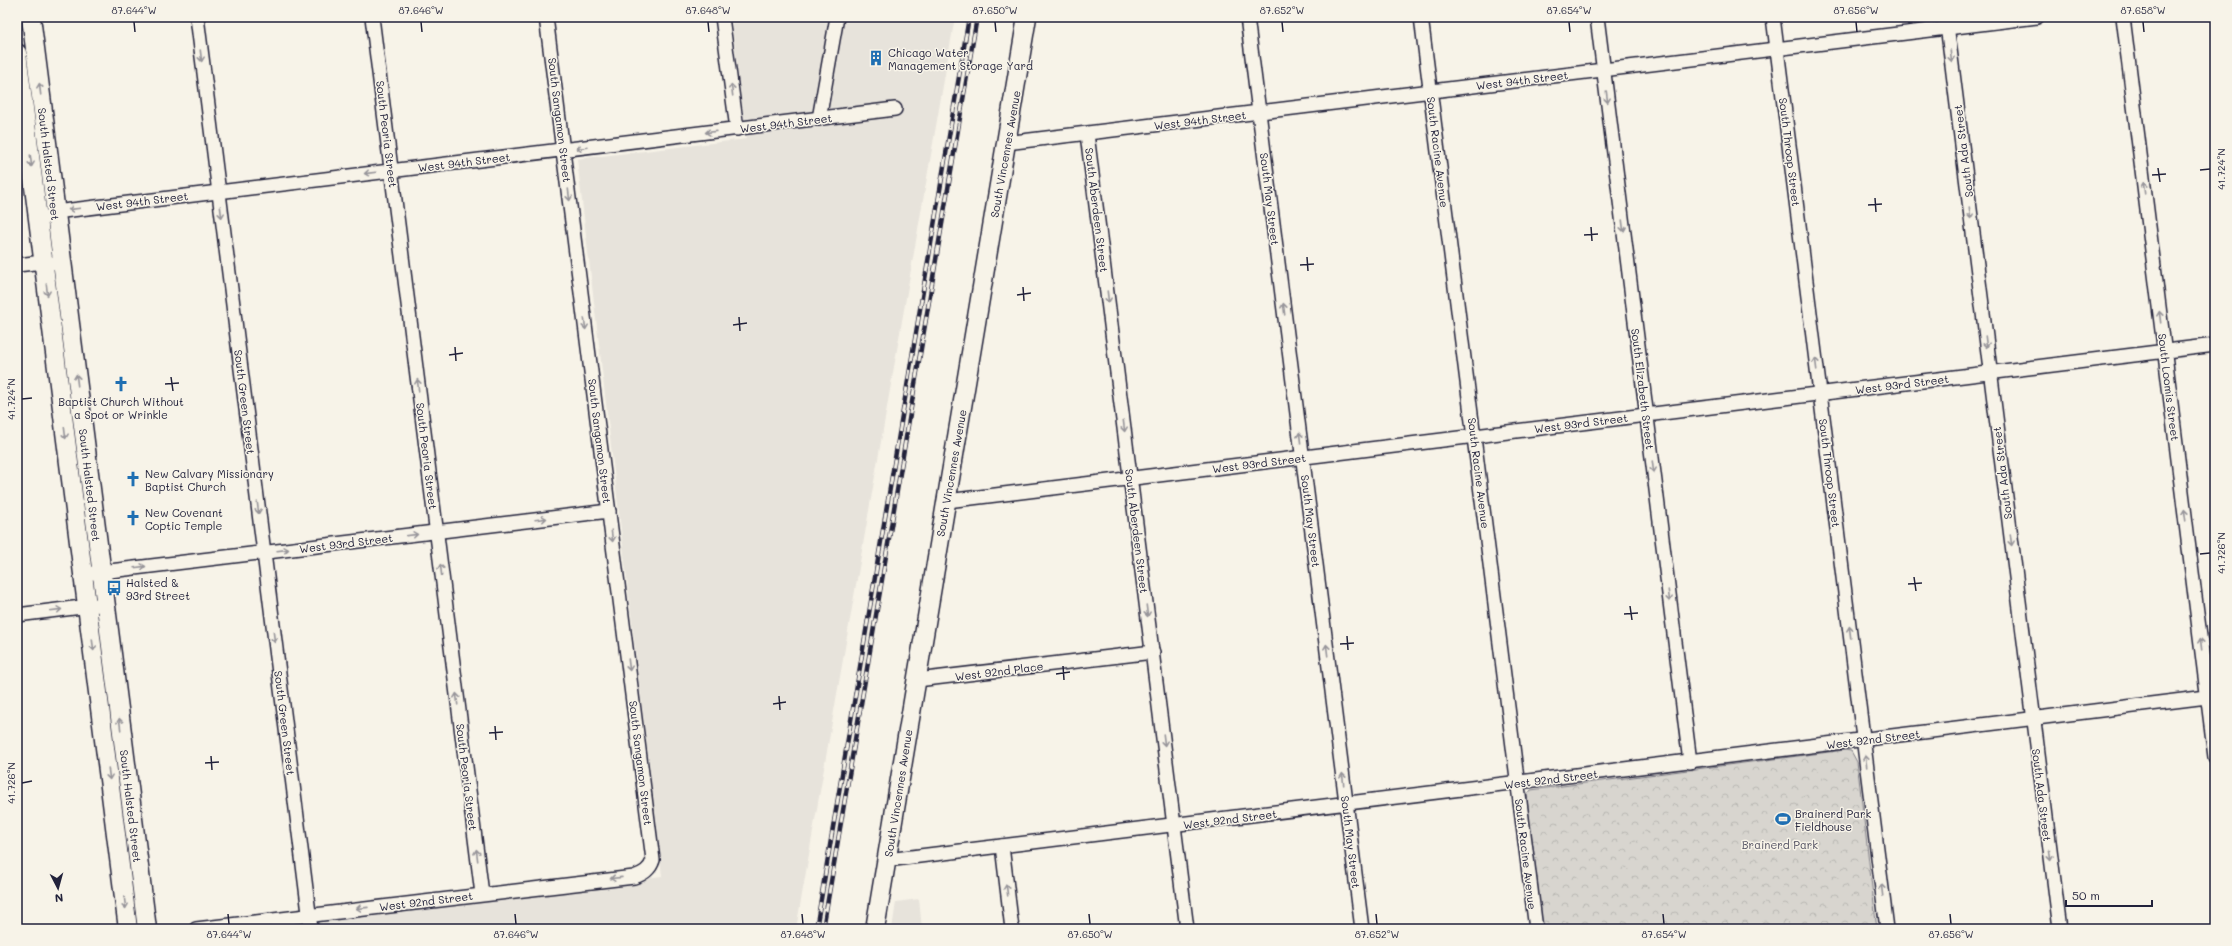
<svg xmlns="http://www.w3.org/2000/svg" width="2232" height="946" font-family="Mali,sans-serif">
<style>
.built{fill:#e7e3db}
.park{fill:url(#park-crowns);stroke:#7d7c85}
.lines{fill:none;stroke-linecap:round;stroke-linejoin:round}
.street-casing{stroke:#22223b;stroke-width:16}
.secondary-casing{stroke:#22223b;stroke-width:21}
.street{stroke:#f7f3e8;stroke-width:13}
.secondary{stroke:#f7f3e8;stroke-width:18}
.rail-casing{stroke:#22223b;stroke-width:4.5}
.rail{stroke:#f7f3e8;stroke-width:3;stroke-dasharray:9;stroke-linecap:butt}
.oneway{stroke:#97959a}
.ticks{fill:none;stroke:#22223b;stroke-width:1.5}
.labels{text-anchor:middle;dominant-baseline:central;stroke-width:3;stroke-linejoin:round;paint-order:stroke}
.poi-label{font-size:11px;fill:#22223b;stroke:#f7f3e8;text-anchor:start}
.street-label{font-size:11px;fill:#22223b;stroke:#f7f3e8}
.park-label{font-size:11px;fill:#504f60;stroke:#f7f3e8}
.neatline{fill:none;stroke:#22223b;stroke-width:1.5}
.ticks-label{font-size:10px;text-anchor:middle;fill:#22223b}
</style>
<defs>
<pattern id="park-crowns" width="20" height="18" patternUnits="userSpaceOnUse"><rect width="20" height="18" fill="#d8d5cf"/><path d="M2 6a3 3 0 1 1 6 0M12 15a3 3 0 1 1 6 0" fill="none" stroke="#b9b7b3"/></pattern>
</defs>
<rect width="100%" height="100%" fill="#f7f3e8"/>
<filter id="ink" filterUnits="userSpaceOnUse"><feTurbulence type="fractalNoise" baseFrequency=".025" numOctaves="2"/><feDisplacementMap in="SourceGraphic" scale="8" xChannelSelector="R" yChannelSelector="G"/><feConvolveMatrix kernelMatrix="1 2 1 2 8 2 1 2 1" color-interpolation-filters="sRGB"/></filter>
<g filter="url(#ink)">
<g class="built">
<path d="M731 17H955L796 929H324L323 920 662 876 577 159 746 139Z"/>
<path d="M919 899 922 929H892L896 902Z"/>
</g>
<path class="park" d="M1845 750 1851 751 1857 762 1877 929H1543L1527 800V795L1531 790Z"/>
<g class="lines">
<defs>
<g id="street">
<path d="M197 17 311 929"/>
<path d="M372 17 482 894"/>
<path d="M722 17 737 129"/>
<path d="M1247 17 1362 929"/>
<path d="M1421 17 1536 929"/>
<path d="M1597 17 1690 762"/>
<path d="M1773 17 1887 929"/>
<path d="M1946 17 2060 929"/>
<path d="M2123 17 2215 757"/>
<path d="M819 119 837 17"/>
<path d="M1087 134 1187 929"/>
<path d="M1006 143 2037 17"/>
<path d="M49 217 55 212 895 109"/>
<path d="M17 265 43 262 51 263"/>
<path d="M947 501 2215 345"/>
<path d="M93 573 609 511"/>
<path d="M17 615 106 604"/>
<path d="M917 680 1153 652"/>
<path d="M1002 846 1012 929"/>
<path d="M887 860 2215 696"/>
<path d="M196 929 634 877C643 874 650 870 653 860L546 17"/>
</g>
<g id="secondary">
<path d="M31 17 147 929"/>
<path d="M17 53 128 929"/>
<path d="M875 929 1027 17"/>
</g>
</defs>
<use href="#street" class="street-casing"/>
<use href="#secondary" class="secondary-casing"/>
<use href="#street" class="street"/>
<use href="#secondary" class="secondary"/>
<defs>
<g id="rail">
<path d="M816 929 969 17"/>
<path d="M823 929 977 17"/>
</g>
</defs>
<use href="#rail" class="rail-casing"/>
<use href="#rail" class="rail"/>
</g>
<defs><path id="oneway-shaft" d="M-6 0H5M1.5-3L5.5 0L1.5 3" fill="none" stroke-width="1.6" stroke-linecap="round" stroke-linejoin="round"/></defs>
<g class="oneway">
<use href="#oneway-shaft" transform="translate(201 56) rotate(83)"/>
<use href="#oneway-shaft" transform="translate(1951 56) rotate(83)"/>
<use href="#oneway-shaft" transform="translate(40 89) rotate(-97)"/>
<use href="#oneway-shaft" transform="translate(732 90) rotate(-97)"/>
<use href="#oneway-shaft" transform="translate(1607 97) rotate(83)"/>
<use href="#oneway-shaft" transform="translate(711 132) rotate(173)"/>
<use href="#oneway-shaft" transform="translate(582 148) rotate(173)"/>
<use href="#oneway-shaft" transform="translate(31 161) rotate(83)"/>
<use href="#oneway-shaft" transform="translate(370 173) rotate(173)"/>
<use href="#oneway-shaft" transform="translate(2144 188) rotate(-97)"/>
<use href="#oneway-shaft" transform="translate(569 195) rotate(83)"/>
<use href="#oneway-shaft" transform="translate(74 209) rotate(173)"/>
<use href="#oneway-shaft" transform="translate(221 212) rotate(83)"/>
<use href="#oneway-shaft" transform="translate(1970 213) rotate(83)"/>
<use href="#oneway-shaft" transform="translate(1623 226) rotate(83)"/>
<use href="#oneway-shaft" transform="translate(47 290) rotate(83)"/>
<use href="#oneway-shaft" transform="translate(1108 297) rotate(83)"/>
<use href="#oneway-shaft" transform="translate(1284 309) rotate(-97)"/>
<use href="#oneway-shaft" transform="translate(2160 317) rotate(-97)"/>
<use href="#oneway-shaft" transform="translate(585 324) rotate(83)"/>
<use href="#oneway-shaft" transform="translate(1986 342) rotate(83)"/>
<use href="#oneway-shaft" transform="translate(1816 364) rotate(-97)"/>
<use href="#oneway-shaft" transform="translate(77 380) rotate(-97)"/>
<use href="#oneway-shaft" transform="translate(418 385) rotate(-97)"/>
<use href="#oneway-shaft" transform="translate(1124 426) rotate(83)"/>
<use href="#oneway-shaft" transform="translate(65 433) rotate(83)"/>
<use href="#oneway-shaft" transform="translate(1300 438) rotate(-97)"/>
<use href="#oneway-shaft" transform="translate(1653 467) rotate(83)"/>
<use href="#oneway-shaft" transform="translate(258 508) rotate(83)"/>
<use href="#oneway-shaft" transform="translate(2185 515) rotate(-97)"/>
<use href="#oneway-shaft" transform="translate(541 519) rotate(-7)"/>
<use href="#oneway-shaft" transform="translate(412 535) rotate(-7)"/>
<use href="#oneway-shaft" transform="translate(612 536) rotate(83)"/>
<use href="#oneway-shaft" transform="translate(2011 540) rotate(83)"/>
<use href="#oneway-shaft" transform="translate(283 550) rotate(-7)"/>
<use href="#oneway-shaft" transform="translate(140 567) rotate(-7)"/>
<use href="#oneway-shaft" transform="translate(441 570) rotate(-97)"/>
<use href="#oneway-shaft" transform="translate(1669 596) rotate(83)"/>
<use href="#oneway-shaft" transform="translate(56 610) rotate(-7)"/>
<use href="#oneway-shaft" transform="translate(1147 611) rotate(83)"/>
<use href="#oneway-shaft" transform="translate(1850 632) rotate(-97)"/>
<use href="#oneway-shaft" transform="translate(274 637) rotate(83)"/>
<use href="#oneway-shaft" transform="translate(2201 644) rotate(-97)"/>
<use href="#oneway-shaft" transform="translate(93 645) rotate(82)"/>
<use href="#oneway-shaft" transform="translate(1327 650) rotate(-97)"/>
<use href="#oneway-shaft" transform="translate(629 665) rotate(83)"/>
<use href="#oneway-shaft" transform="translate(457 699) rotate(-97)"/>
<use href="#oneway-shaft" transform="translate(120 724) rotate(-97)"/>
<use href="#oneway-shaft" transform="translate(1164 740) rotate(83)"/>
<use href="#oneway-shaft" transform="translate(1866 761) rotate(-97)"/>
<use href="#oneway-shaft" transform="translate(109 774) rotate(83)"/>
<use href="#oneway-shaft" transform="translate(1343 779) rotate(-97)"/>
<use href="#oneway-shaft" transform="translate(477 855) rotate(-97)"/>
<use href="#oneway-shaft" transform="translate(2050 855) rotate(83)"/>
<use href="#oneway-shaft" transform="translate(616 878) rotate(174)"/>
<use href="#oneway-shaft" transform="translate(1007 890) rotate(-97)"/>
<use href="#oneway-shaft" transform="translate(1882 890) rotate(-97)"/>
<use href="#oneway-shaft" transform="translate(125 903) rotate(83)"/>
<use href="#oneway-shaft" transform="translate(362 908) rotate(174)"/>
</g>
</g>
<path class="ticks" d="M134 22 135 32M421 22 422 32M708 22 709 32M995 22 996 32M1282 22 1283 32M1569 22 1570 32M1856 22 1857 32M2143 22 2144 32M2158 168 2160 182M2200 170 2210 169M2152 175 2166 174M1875 198 1876 212M1868 205 1882 204M1591 227 1592 241M1584 235 1598 234M1307 257 1308 271M1300 265 1314 264M1023 287 1024 301M1017 295 1031 293M739 317 740 331M733 325 747 323M455 347 456 361M449 355 463 353M171 377 173 391M165 384 179 383M22 399 32 398M2200 554 2210 553M1914 577 1916 591M1908 584 1922 583M1630 606 1632 620M1624 614 1638 613M1347 636 1348 650M1340 644 1354 643M1063 666 1064 680M1056 674 1070 672M779 696 780 710M773 704 786 702M495 726 496 740M489 733 503 732M211 756 212 770M205 763 219 762M22 783 32 781M228 914 229 924M515 914 516 924M802 914 803 924M1089 914 1090 924M1376 914 1377 924M1663 914 1664 924M1950 914 1951 924"/>
<defs>
<symbol id="building-bare" viewBox="-9 -9 18 18"><path d="M-4-6H4V6H1V3H-1V6H-4ZM-2.5-4.3h1.7v1.8h-1.7ZM.8-4.3h1.7v1.8H.8ZM-2.5-1h1.7V.8h-1.7ZM.8-1h1.7V.8H.8Z" fill="#1f6fb2" stroke="#f7f3e8" stroke-width="2.5" paint-order="stroke"/></symbol>
<symbol id="church-bare" viewBox="-9 -9 18 18"><path d="M-1.2-6h2.4v3.5h3.3v2.4h-3.3V6h-2.4V-.1h-3.3v-2.4h3.3Z" fill="#1f6fb2" stroke="#f7f3e8" stroke-width="2.5" paint-order="stroke"/></symbol>
<symbol id="bus-bare" viewBox="-9 -9 18 18"><path d="M-5-6H5V4H4V6H2V4H-2V6H-4V4H-5ZM-3.5-4V0h7V-4ZM-3.5 1.2v1.5H-2V1.2ZM2 1.2v1.5H3.5V1.2Z" fill="#1f6fb2" stroke="#f7f3e8" stroke-width="2.5" paint-order="stroke"/></symbol>
<symbol id="stadium-bare" viewBox="-9 -9 18 18"><path d="M0-5a6.5 5 0 1 0 0 10a6.5 5 0 1 0 0-10ZM-3.5-1.8h7v3.6h-7Z" fill="#1f6fb2" stroke="#f7f3e8" stroke-width="2.5" paint-order="stroke"/></symbol>
</defs>
<g fill-rule="evenodd">
<use href="#building-bare" x="865" y="47" width="22" height="22"/>
<use href="#church-bare" x="110" y="373" width="22" height="22"/>
<use href="#church-bare" x="122" y="468" width="22" height="22"/>
<use href="#church-bare" x="122" y="507" width="22" height="22"/>
<use href="#bus-bare" x="103" y="577" width="22" height="22"/>
<use href="#stadium-bare" x="1772" y="808" width="22" height="22"/>
</g>
<g class="labels">
<g class="poi-label">
<text x="888" y="52">Chicago Water<tspan x="888" dy="13">Management Storage Yard</tspan></text>
<text x="121" y="401" text-anchor="middle">Baptist Church Without<tspan x="121" dy="13">a Spot or Wrinkle</tspan></text>
<text x="145" y="473">New Calvary Missionary<tspan x="145" dy="13">Baptist Church</tspan></text>
<text x="145" y="512">New Covenant<tspan x="145" dy="13">Coptic Temple</tspan></text>
<text x="126" y="582">Halsted &amp;<tspan x="126" dy="13">93rd Street</tspan></text>
<text x="1795" y="813">Brainerd Park<tspan x="1795" dy="13">Fieldhouse</tspan></text>
</g>
<g class="street-label">
<text transform="translate(1522 80) rotate(-7)">West 94th Street</text>
<text transform="translate(560 120) rotate(83)">South Sangamon Street</text>
<text transform="translate(1200 120) rotate(-7)">West 94th Street</text>
<text transform="translate(786 123) rotate(-7)">West 94th Street</text>
<text transform="translate(387 134) rotate(83)">South Peoria Street</text>
<text transform="translate(1963 151) rotate(-97)">South Ada Street</text>
<text transform="translate(1438 152) rotate(83)">South Racine Avenue</text>
<text transform="translate(1790 152) rotate(83)">South Throop Street</text>
<text transform="translate(1005 154) rotate(-80)">South Vincennes Avenue</text>
<text transform="translate(464 162) rotate(-7)">West 94th Street</text>
<text transform="translate(49 164) rotate(83)">South Halsted Street</text>
<text transform="translate(1270 199) rotate(83)">South May Street</text>
<text transform="translate(142 201) rotate(-7)">West 94th Street</text>
<text transform="translate(1097 210) rotate(83)">South Aberdeen Street</text>
<text transform="translate(1902 384) rotate(-7)">West 93rd Street</text>
<text transform="translate(2169 387) rotate(83)">South Loomis Street</text>
<text transform="translate(1643 389) rotate(83)">South Elizabeth Street</text>
<text transform="translate(245 402) rotate(83)">South Green Street</text>
<text transform="translate(1581 423) rotate(-7)">West 93rd Street</text>
<text transform="translate(600 441) rotate(83)">South Sangamon Street</text>
<text transform="translate(427 456) rotate(83)">South Peoria Street</text>
<text transform="translate(1259 463) rotate(-7)">West 93rd Street</text>
<text transform="translate(951 473) rotate(-80)">South Vincennes Avenue</text>
<text transform="translate(1479 473) rotate(83)">South Racine Avenue</text>
<text transform="translate(1830 473) rotate(83)">South Throop Street</text>
<text transform="translate(2002 473) rotate(-97)">South Ada Street</text>
<text transform="translate(90 485) rotate(83)">South Halsted Street</text>
<text transform="translate(1311 521) rotate(83)">South May Street</text>
<text transform="translate(1137 531) rotate(83)">South Aberdeen Street</text>
<text transform="translate(346 543) rotate(-7)">West 93rd Street</text>
<text transform="translate(999 671) rotate(-7)">West 92nd Place</text>
<text transform="translate(285 723) rotate(83)">South Green Street</text>
<text transform="translate(1873 739) rotate(-7)">West 92nd Street</text>
<text transform="translate(641 763) rotate(83)">South Sangamon Street</text>
<text transform="translate(467 777) rotate(83)">South Peoria Street</text>
<text transform="translate(1551 779) rotate(-7)">West 92nd Street</text>
<text transform="translate(898 793) rotate(-81)">South Vincennes Avenue</text>
<text transform="translate(2042 795) rotate(83)">South Ada Street</text>
<text transform="translate(131 806) rotate(83)">South Halsted Street</text>
<text transform="translate(1230 819) rotate(-7)">West 92nd Street</text>
<text transform="translate(1351 842) rotate(83)">South May Street</text>
<text transform="translate(1526 854) rotate(83)">South Racine Avenue</text>
<text transform="translate(426 901) rotate(-7)">West 92nd Street</text>
</g>
<g class="park-label">
<text x="1780" y="844">Brainerd Park</text>
</g>
</g>
<rect width="2232" height="946" fill="none" stroke="#f7f3e8" stroke-width="44"/>
<g transform="translate(58 888) rotate(174)" stroke="#f7f3e8" stroke-width="3" paint-order="stroke">
<path d="M0-3L7 15L0 10L-7 15Z" fill="#22223b"/>
<text y="-6" font-size="11" font-weight="bold" text-anchor="middle" fill="#22223b">N</text>
</g>
<path d="M2066 900v6h86v-6" fill="none" stroke="#22223b" stroke-width="2"/>
<text x="2072" y="900" font-size="12" fill="#22223b" stroke="#f7f3e8" stroke-width="3" paint-order="stroke">50 m</text>
<rect x="22" y="22" width="2188" height="902" class="neatline"/>
<g class="ticks-label">
<text x="134" y="14">87.644°W</text>
<text x="421" y="14">87.646°W</text>
<text x="708" y="14">87.648°W</text>
<text x="995" y="14">87.650°W</text>
<text x="1282" y="14">87.652°W</text>
<text x="1569" y="14">87.654°W</text>
<text x="1856" y="14">87.656°W</text>
<text x="2143" y="14">87.658°W</text>
<text transform="translate(2221 169) rotate(-90)" y="4">41.724°N</text>
<text transform="translate(11 399) rotate(-90)" y="4">41.724°N</text>
<text transform="translate(2221 553) rotate(-90)" y="4">41.726°N</text>
<text transform="translate(11 783) rotate(-90)" y="4">41.726°N</text>
<text x="229" y="938">87.644°W</text>
<text x="516" y="938">87.646°W</text>
<text x="803" y="938">87.648°W</text>
<text x="1090" y="938">87.650°W</text>
<text x="1377" y="938">87.652°W</text>
<text x="1664" y="938">87.654°W</text>
<text x="1951" y="938">87.656°W</text>
</g>
</svg>
